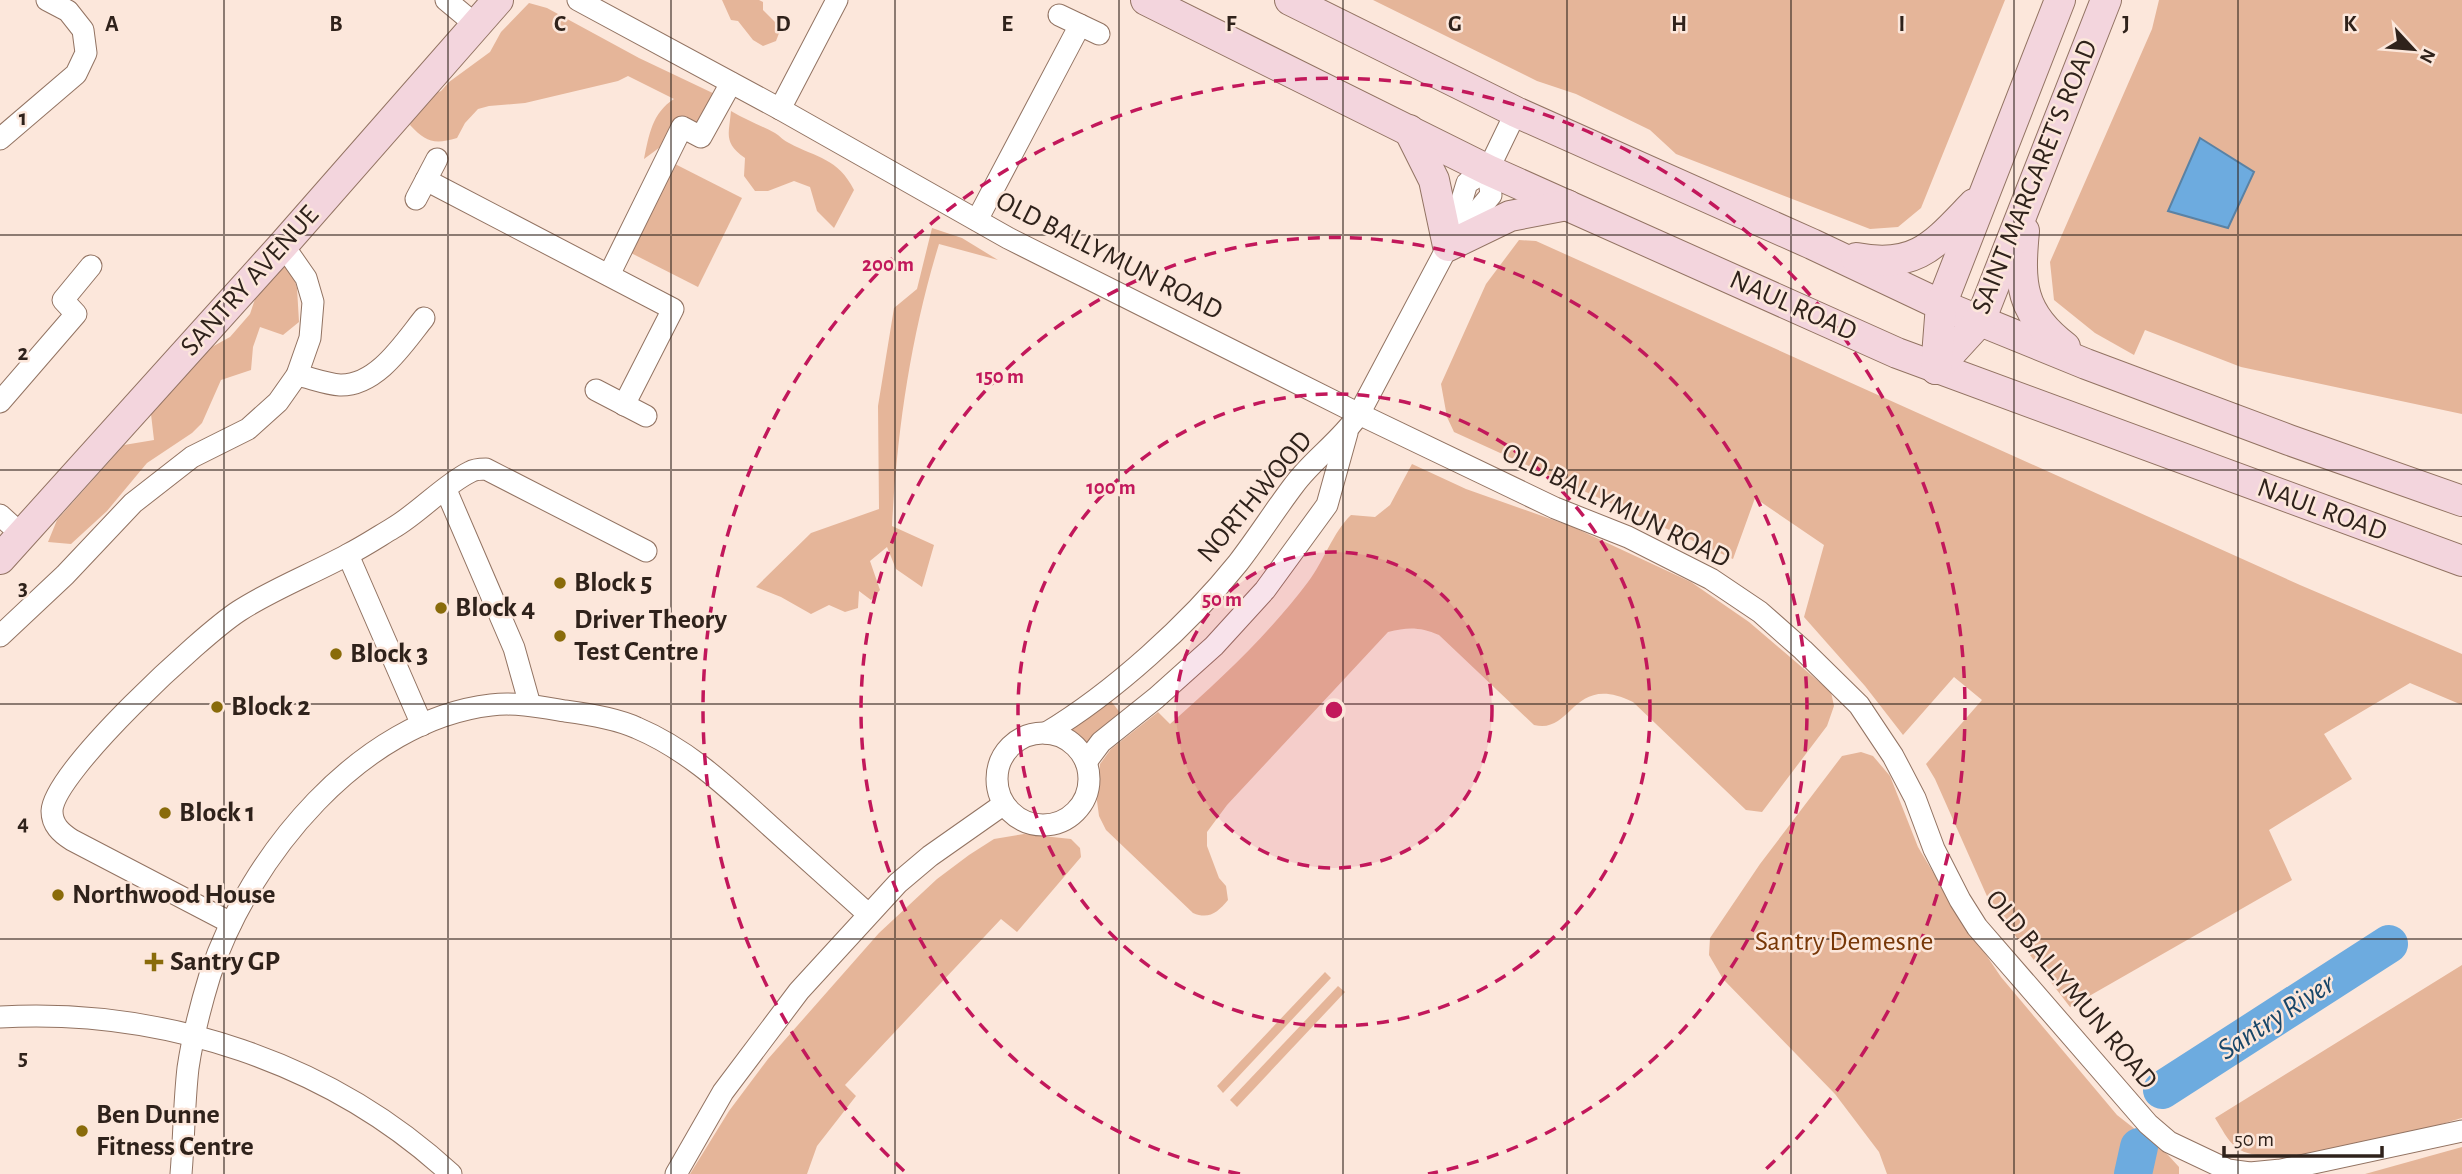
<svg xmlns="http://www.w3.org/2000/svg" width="2462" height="1174" font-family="'Alegreya Sans',sans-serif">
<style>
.green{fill:#e5b599}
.water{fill:#6dabdf;stroke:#5a82a4;stroke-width:2}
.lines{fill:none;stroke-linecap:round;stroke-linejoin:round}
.river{stroke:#6dabdf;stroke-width:38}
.minor-casing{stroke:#927362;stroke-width:23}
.secondary-casing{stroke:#927362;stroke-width:32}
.minor{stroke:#fff;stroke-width:21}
.secondary{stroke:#f3d5dd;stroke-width:30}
.grid{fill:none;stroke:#2f221b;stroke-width:2;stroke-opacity:0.55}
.ring{fill:none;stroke:#c2185b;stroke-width:3.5;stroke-dasharray:12 9}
.poi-dot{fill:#896b0a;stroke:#fce7db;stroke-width:2.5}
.labels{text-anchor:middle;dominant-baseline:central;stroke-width:5;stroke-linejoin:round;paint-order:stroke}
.street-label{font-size:28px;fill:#2f221b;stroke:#fce7db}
.poi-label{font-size:28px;font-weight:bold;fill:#2f221b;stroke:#fce7db;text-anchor:start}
.park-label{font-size:28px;fill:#773707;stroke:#fce7db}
.water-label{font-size:30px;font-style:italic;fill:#184669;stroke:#fce7db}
.grid-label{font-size:23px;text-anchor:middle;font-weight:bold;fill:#2f221b;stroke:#fce7db;stroke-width:5;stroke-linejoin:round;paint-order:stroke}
.centre{fill:#c2185b;stroke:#fce7db;stroke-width:3.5}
.ring-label{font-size:21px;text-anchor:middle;font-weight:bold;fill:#c2185b;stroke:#fce7db;stroke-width:5;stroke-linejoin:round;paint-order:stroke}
</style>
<rect width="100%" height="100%" fill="#fce7db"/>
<g class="green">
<path d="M722 0H759L763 2V10L781 28 776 41 763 46 753 40 738 21 731 20Z"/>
<path d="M1373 0H2005L1921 208 1898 227 1870 229 1676 154 1650 130 1576 94 1537 81Z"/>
<path d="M2159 0H2462V414L2241 367 2145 330 2134 355 2095 333 2054 300 2050 262 2152 29Z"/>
<path d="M529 3 547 8 639 58 719 96 702 123 681 122 667 142 644 159C649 135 652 113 674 99L628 76 618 81 525 103 489 106 478 109 465 123 457 138C434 145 426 142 410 125L420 100 441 91 449 82 490 52 501 32Z"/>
<path d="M731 111C746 120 760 125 775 133 780 136 784 141 789 143 817 158 838 158 854 190L834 228 817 211 810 187 794 181 768 191H755L744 176 745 158C723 143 729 134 731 111Z"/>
<path d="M675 164 742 198 698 287 631 253Z"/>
<path d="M932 228 962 238 998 260 939 244C911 335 897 430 892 526L934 545 922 587 896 569 887 547 870 561 880 590 871 600 859 591 858 608 845 612 829 605 811 614 781 597 756 587 811 533 879 509 878 406 894 308 917 289Z"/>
<path d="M1519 240 1536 241 2300 585 2462 654V705L2410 683 2324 734 2352 779 2269 830 2292 880 2070 1007 1990 903 1935 779 1926 764 1982 700 1954 677 1903 735 1865 686 1804 617 1824 545 1755 498 1733 559 1454 432 1447 417 1441 384 1486 284Z"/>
<path d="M284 266 291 269 297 288 299 322 283 335 260 327 253 347 251 370 221 380 202 423 192 433 147 463 107 511 71 544 48 542 57 520 124 445 154 440 151 414 210 348 230 337 250 314 256 296Z"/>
<path d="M1412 464 1466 489 1573 527 1691 582 1749 622 1831 692 1834 706 1827 726 1762 812 1746 810 1633 702C1572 672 1573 735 1534 725L1439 635C1420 627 1408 627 1388 632L1227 805 1207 832V846L1219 878 1226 886 1228 900C1218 912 1209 920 1193 913L1106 830 1099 816 1097 801 1100 764 1111 749 1158 712 1170 724C1220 680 1269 634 1308 582 1324 561 1333 532 1351 515L1375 517 1390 505Z"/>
<path d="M1111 701 1121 714 1086 743 1068 732Z"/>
<path d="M1861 752 1873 756 1890 776 1918 847 1953 906 2001 977 2117 1115 2168 1155 2179 1167V1174H1887L1879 1152 1835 1094 1723 979 1709 955 1710 938 1760 864 1842 756Z"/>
<path d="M1024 834 1071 839 1080 848 1081 857 1017 932 1001 919 845 1085 856 1096 817 1146 807 1174H690L729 1111 768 1059 879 933 937 879 969 855 994 839Z"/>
<path d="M2462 965V1118C2422 1130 2271 1174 2237 1148 2228 1142 2221 1127 2215 1118Z"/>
<path d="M1325 972 1331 978 1223 1093 1217 1086Z"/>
<path d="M1338 986 1345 992 1237 1107 1230 1100Z"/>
<path d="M2462 1147V1174H2365Z"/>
</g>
<path class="water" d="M2200 138 2254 172 2228 228 2168 211Z"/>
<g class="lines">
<g class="river">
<path d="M2162 1090 2389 944"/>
<path d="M2133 1174 2139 1147"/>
</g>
<defs>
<g id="minor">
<path d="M446 0 476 25"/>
<path d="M578 0 780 109 1008 238 1359 414 1555 508 1628 537 1711 579 1760 612 1803 650 1859 705 1893 756 1915 798 1934 849 1960 900 1977 927 2148 1124 2169 1142 2228 1170 2250 1173 2281 1170 2462 1131"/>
<path d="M1059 15 1099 34"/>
<path d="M780 109 837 0"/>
<path d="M0 139 76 74 86 53 83 30 68 11 47 0"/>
<path d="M426 180 673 309 624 405"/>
<path d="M416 199 437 159"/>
<path d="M977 220 1080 25"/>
<path d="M1455 238 1491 195 1488 170"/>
<path d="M609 275 682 127 701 137 731 83"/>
<path d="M297 375C311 378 326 384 340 385 377 386 404 343 424 318"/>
<path d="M596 390 646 416"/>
<path d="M0 402 76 314 63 300 91 266"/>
<path d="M446 490 514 648 530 705"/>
<path d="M0 515 22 535"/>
<path d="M348 555 422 725"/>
<path d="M0 636 65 575 133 503 192 457 248 429 278 402 297 375 310 338 313 302 306 278 283 245"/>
<path d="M1046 733C1113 693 1190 623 1238 563 1258 537 1275 510 1294 485 1313 459 1341 441 1359 414L1448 246 1467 183 1488 170 1516 112"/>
<circle cx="1043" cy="779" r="46"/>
<path d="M1086 762 1101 742 1156 698 1214 646 1265 590 1327 505 1347 433"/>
<path d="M231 923 72 840C61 833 52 825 52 811 53 772 202 635 239 611 273 589 312 574 347 555 363 547 378 537 393 528 419 513 445 484 470 472 475 469 481 469 486 469L646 551"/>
<path d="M0 1017C163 1008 330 1062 451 1174"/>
<path d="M181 1174C184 1139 184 1103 188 1068 192 1041 202 1001 210 975 249 857 361 720 491 705 516 702 541 707 565 711 589 714 615 718 637 728 689 750 728 788 769 825 802 855 835 884 868 914"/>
<path d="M676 1174 723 1092 799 991 898 883 930 856 1004 804"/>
</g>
<g id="secondary">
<path d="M1146 0 1488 170 1897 353 2462 561"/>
<path d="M1290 0 1516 112 1812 244 1941 305 2086 364 2289 440 2462 501"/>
<path d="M1409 130 1434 180 1448 246 1510 216 1567 205"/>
<path d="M2024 231C2019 283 2020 313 2065 347"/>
<path d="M1856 258C1917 270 1936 243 1974 204"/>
<path d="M1936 369 1980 321 2106 0"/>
<path d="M1936 369 1941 305 2060 0"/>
<path d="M0 559 283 245 498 0"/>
</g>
</defs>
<use href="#minor" class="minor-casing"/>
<use href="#secondary" class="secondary-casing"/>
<use href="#minor" class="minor"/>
<use href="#secondary" class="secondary"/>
</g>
<path class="grid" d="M224 0V1174M448 0V1174M671 0V1174M895 0V1174M1119 0V1174M1343 0V1174M1567 0V1174M1791 0V1174M2014 0V1174M2238 0V1174M0 235H2462M0 470H2462M0 704H2462M0 939H2462"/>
<circle cx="1334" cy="710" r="158" fill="#c2185b" fill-opacity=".12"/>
<g class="ring">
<circle cx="1334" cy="710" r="158"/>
<circle cx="1334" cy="710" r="316"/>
<path d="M1240 1174A473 473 0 1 1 1428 1174"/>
<path d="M904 1171A631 631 0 1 1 1764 1171"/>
</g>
<g class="poi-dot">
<circle cx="560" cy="583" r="7"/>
<circle cx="441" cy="608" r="7"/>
<circle cx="560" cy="636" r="7"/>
<circle cx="336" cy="654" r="7"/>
<circle cx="217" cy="707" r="7"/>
<circle cx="165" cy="813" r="7"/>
<circle cx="58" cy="895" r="7"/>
<path d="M150.5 951.5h7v7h7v7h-7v7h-7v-7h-7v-7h7z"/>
<circle cx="82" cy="1131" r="7"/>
</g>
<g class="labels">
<g class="street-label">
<text transform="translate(2035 177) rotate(-68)">SAINT MARGARET'S ROAD</text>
<text transform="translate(1109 256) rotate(27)">OLD BALLYMUN ROAD</text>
<text transform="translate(250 281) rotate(-48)">SANTRY AVENUE</text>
<text transform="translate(1793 306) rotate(24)">NAUL ROAD</text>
<text transform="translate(1255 497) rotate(-50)">NORTHWOOD</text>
<text transform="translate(1616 506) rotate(26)">OLD BALLYMUN ROAD</text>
<text transform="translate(2322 510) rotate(20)">NAUL ROAD</text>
<text transform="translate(2071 990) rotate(50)">OLD BALLYMUN ROAD</text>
</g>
<g class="poi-label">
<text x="574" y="583">Block 5</text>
<text x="455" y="608">Block 4</text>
<text x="574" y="620">Driver Theory<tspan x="574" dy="32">Test Centre</tspan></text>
<text x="350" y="654">Block 3</text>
<text x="231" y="707">Block 2</text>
<text x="179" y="813">Block 1</text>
<text x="72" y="895">Northwood House</text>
<text x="170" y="962">Santry GP</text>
<text x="96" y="1115">Ben Dunne<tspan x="96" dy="32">Fitness Centre</tspan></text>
</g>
<g class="park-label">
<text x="1844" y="942">Santry Demesne</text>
</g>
<g class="water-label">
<text transform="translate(2276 1017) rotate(-33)">Santry River</text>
</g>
</g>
<g class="grid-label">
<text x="112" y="31">A</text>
<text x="336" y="31">B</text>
<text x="560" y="31">C</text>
<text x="783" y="31">D</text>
<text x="1007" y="31">E</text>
<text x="1231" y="31">F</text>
<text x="1455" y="31">G</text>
<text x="1679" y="31">H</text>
<text x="1902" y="31">I</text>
<text x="2126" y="31">J</text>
<text x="2350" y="31">K</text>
<text x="23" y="125">1</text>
<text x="23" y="360">2</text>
<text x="23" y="595">3</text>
<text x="23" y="830">4</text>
<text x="23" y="1065">5</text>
</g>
<circle cx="1334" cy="710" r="10" class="centre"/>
<g class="ring-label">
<text x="888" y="271">200 m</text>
<text x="1000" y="383">150 m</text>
<text x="1111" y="494">100 m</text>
<text x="1222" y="606">50 m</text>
</g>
<g transform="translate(2413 49) rotate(116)" stroke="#fce7db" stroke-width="5" paint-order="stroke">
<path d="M0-5L12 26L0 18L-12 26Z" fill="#2f221b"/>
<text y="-10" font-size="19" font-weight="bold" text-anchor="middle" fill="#2f221b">N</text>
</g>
<path d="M2224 1146v10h158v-10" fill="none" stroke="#2f221b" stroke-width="3.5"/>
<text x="2234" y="1146" font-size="21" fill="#2f221b" stroke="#fce7db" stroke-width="5" paint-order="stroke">50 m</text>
</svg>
